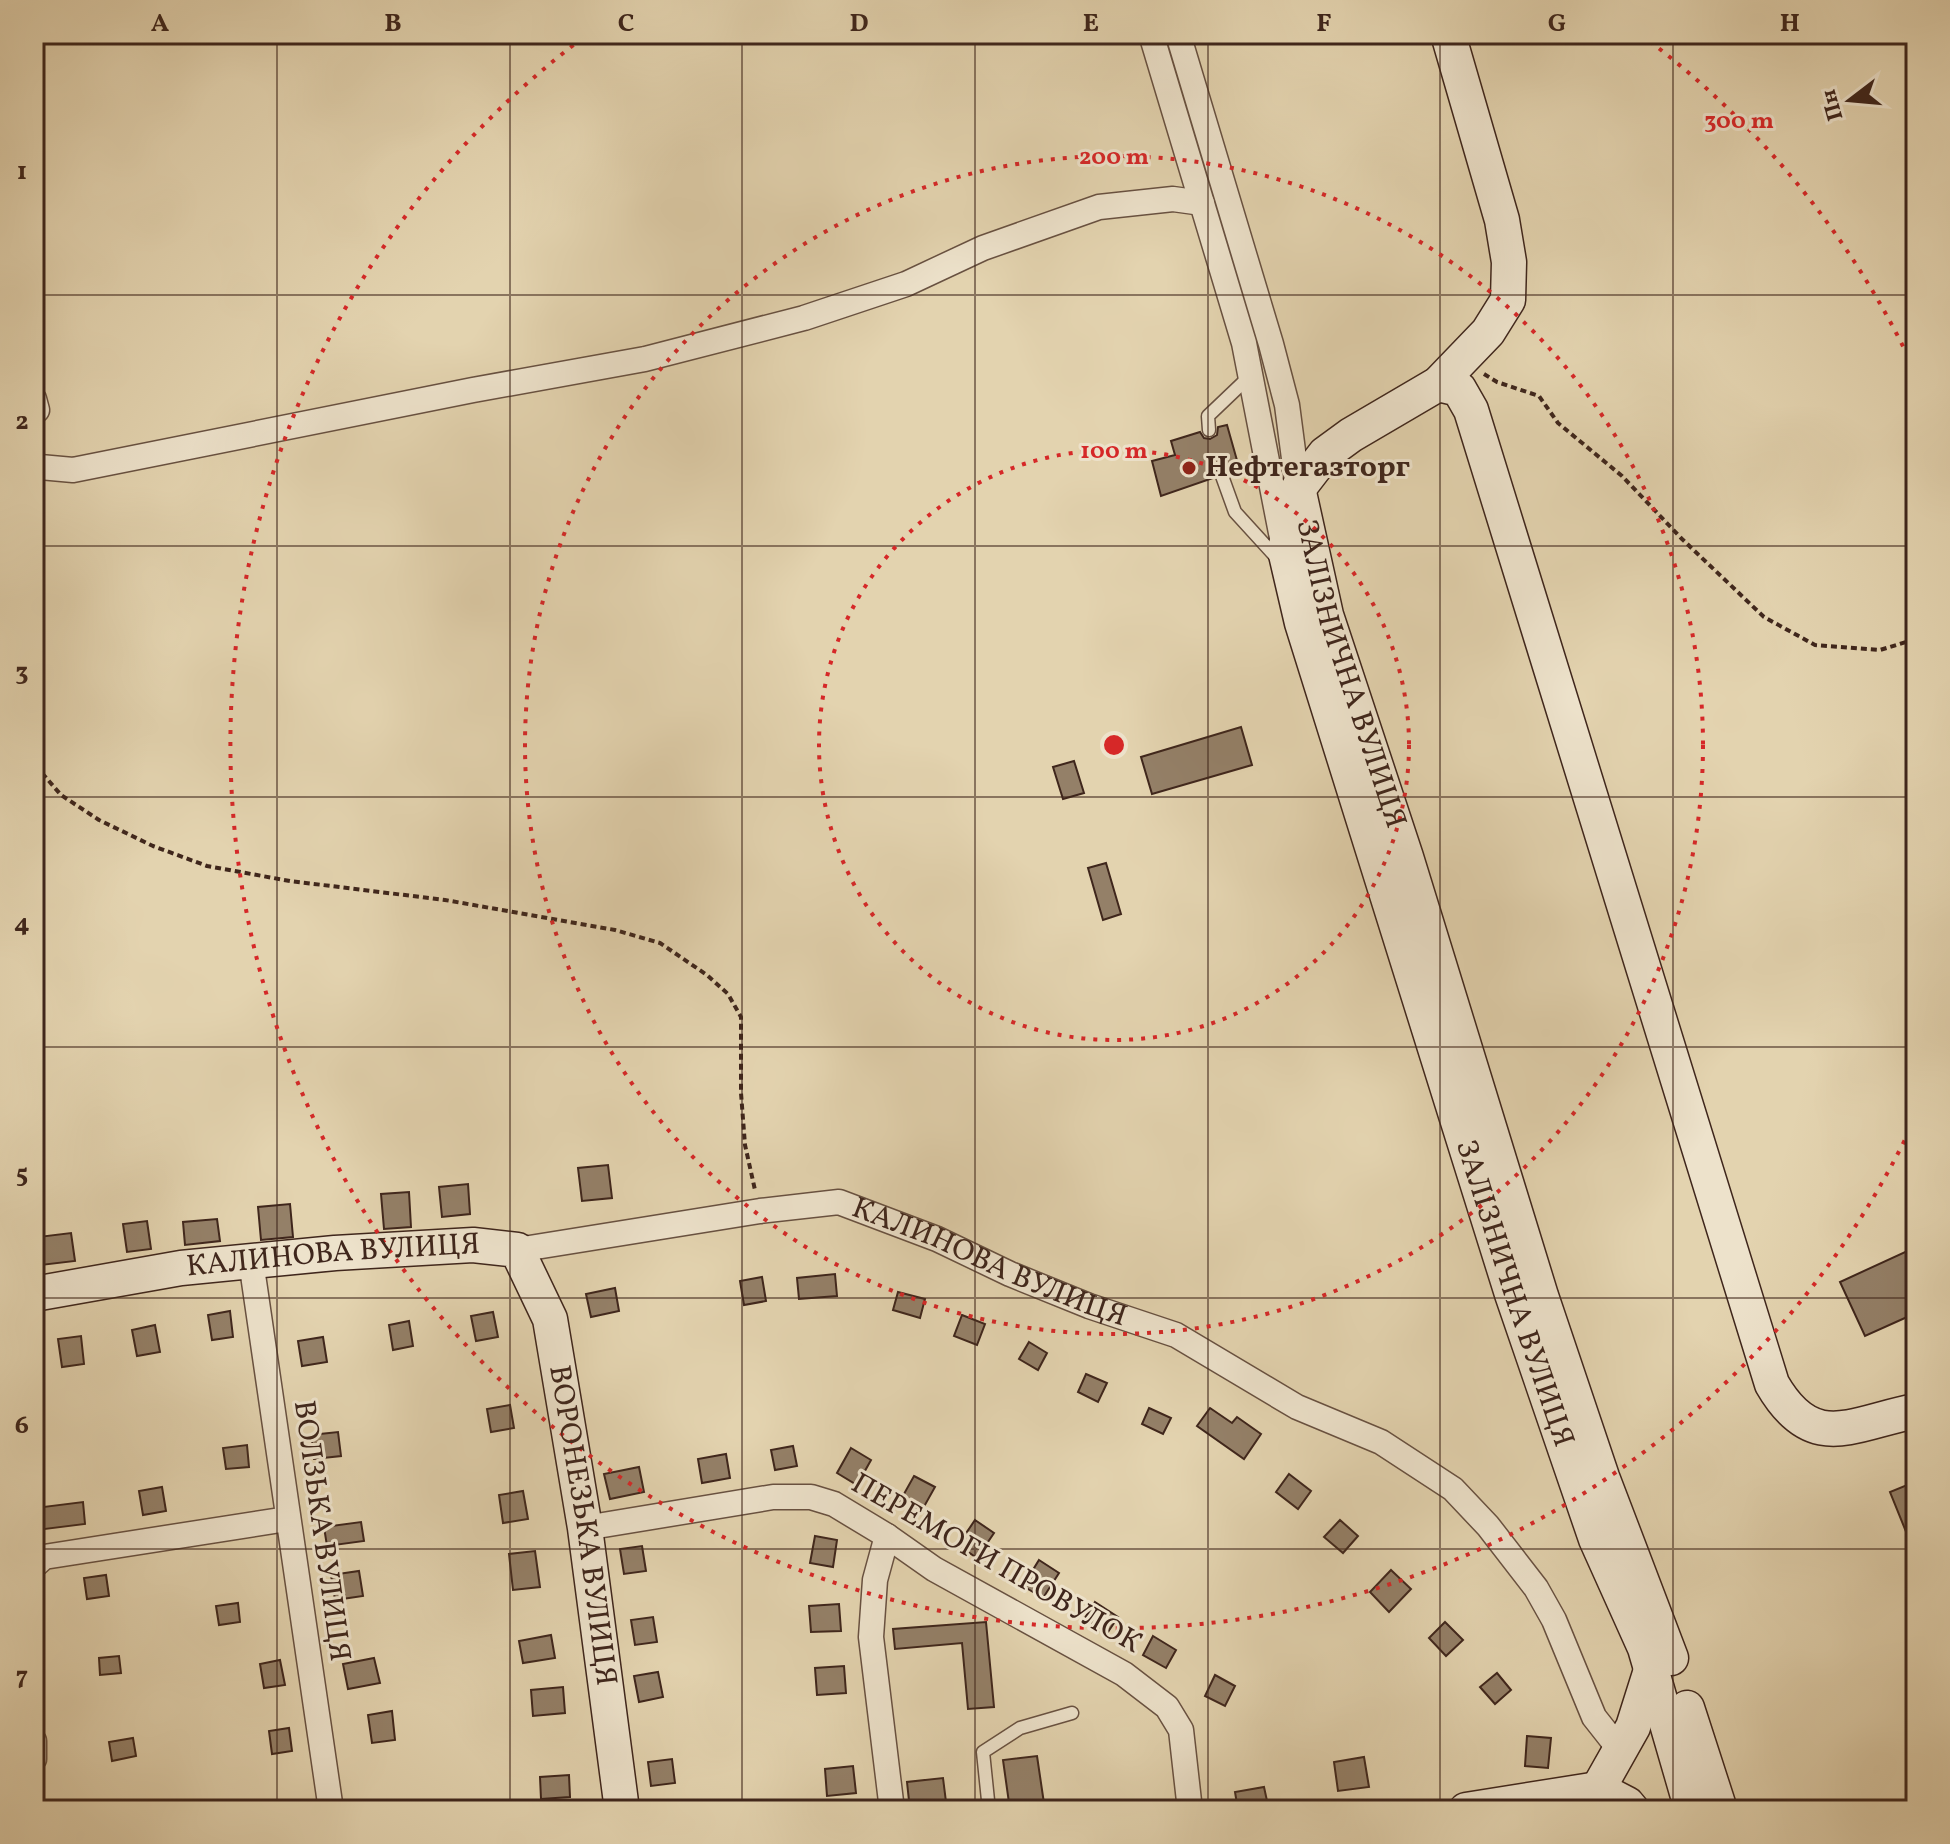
<svg xmlns="http://www.w3.org/2000/svg" width="1950" height="1844" font-family="Vollkorn,serif">
<style>
.green{fill:#c7b696;stroke:#836e59;stroke-width:2}
.building{fill:#948068;stroke:#3f261c;stroke-width:2}
.lines{fill:none;stroke-linecap:round;stroke-linejoin:round}
.lane-casing{stroke:#685141;stroke-width:15}
.street-casing{stroke:#685141;stroke-width:27}
.secondary-casing{stroke:#3f261c;stroke-width:37}
.path{stroke:#3f261c;stroke-width:4;stroke-dasharray:6 4;stroke-linecap:butt}
.lane{stroke:#ede2cb;stroke-width:12}
.street{stroke:#ede2cb;stroke-width:24}
.secondary{stroke:#ede2cb;stroke-width:34}
.grid{fill:none;stroke:#3f261c;stroke-width:2;stroke-opacity:0.55}
.ring{fill:none;stroke:#d62828;stroke-width:4;stroke-dasharray:4 8}
.poi-dot{fill:#8f2418;stroke:#ede2cb;stroke-width:3}
.labels{text-anchor:middle;dominant-baseline:central;stroke-width:6;stroke-linejoin:round;paint-order:stroke}
.poi-label{font-size:30px;font-weight:bold;fill:#3f261c;stroke:#ede2cb;text-anchor:start}
.street-label{font-size:30px;fill:#3f261c;stroke:#ede2cb}
.centre{fill:#d62828;stroke:#ede2cb;stroke-width:4}
.ring-label{font-size:24px;text-anchor:middle;font-weight:bold;fill:#d62828;stroke:#ede2cb;stroke-width:6;stroke-linejoin:round;paint-order:stroke}
.neatline{fill:none;stroke:#3f261c;stroke-width:3}
.grid-label{font-size:26px;text-anchor:middle;font-weight:bold;fill:#3f261c}
</style>
<rect width="100%" height="100%" fill="#e3d3af"/>
<filter id="stains"><feTurbulence type="fractalNoise" baseFrequency=".0025" numOctaves="4"/><feColorMatrix values="0 0 0 0 .2 0 0 0 0 .09 0 0 0 0 .02 0 0 0 .5 -.17"/></filter>
<radialGradient id="worn" r=".72"><stop offset=".6" stop-color="#630" stop-opacity="0"/><stop offset="1" stop-color="#630" stop-opacity=".3"/></radialGradient>
<path class="green" d="M1158 34H1166L1254 317 1247 319Z"/>
<g class="building">
<path d="M1227 425 1240 471 1231 473 1227 469 1220 467 1215 471 1213 478 1161 496 1152 461 1175 455 1171 441 1200 432 1204 438 1210 439 1217 435 1218 427Z"/>
<path d="M1241 727 1252 765 1152 794 1141 757Z"/>
<path d="M1074 761 1084 793 1063 799 1053 767Z"/>
<path d="M1106 863 1121 914 1103 920 1088 868Z"/>
<path d="M608 1165 612 1198 582 1201 578 1168Z"/>
<path d="M468 1184 470 1214 442 1217 439 1187Z"/>
<path d="M409 1192 411 1227 384 1229 381 1194Z"/>
<path d="M290 1204 293 1237 261 1240 258 1207Z"/>
<path d="M217 1219 220 1241 185 1245 183 1222Z"/>
<path d="M147 1221 151 1249 127 1252 123 1224Z"/>
<path d="M71 1233 75 1261 41 1265 38 1237Z"/>
<path d="M1916 1247V1313L1865 1336 1840 1282Z"/>
<path d="M835 1274 837 1296 799 1299 797 1278Z"/>
<path d="M762 1277 766 1301 744 1305 740 1281Z"/>
<path d="M615 1288 619 1311 591 1317 586 1294Z"/>
<path d="M898 1292 925 1299 920 1318 893 1310Z"/>
<path d="M230 1311 233 1337 212 1340 208 1315Z"/>
<path d="M493 1312 498 1337 476 1341 471 1316Z"/>
<path d="M962 1315 985 1324 977 1345 954 1336Z"/>
<path d="M409 1321 413 1346 393 1350 389 1325Z"/>
<path d="M155 1325 160 1352 137 1356 132 1330Z"/>
<path d="M81 1336 84 1364 62 1367 58 1339Z"/>
<path d="M323 1337 327 1362 302 1366 298 1341Z"/>
<path d="M1029 1342 1047 1353 1038 1370 1019 1359Z"/>
<path d="M1086 1374 1107 1383 1098 1402 1078 1392Z"/>
<path d="M510 1405 514 1428 491 1432 487 1409Z"/>
<path d="M1149 1408 1171 1418 1163 1434 1142 1424Z"/>
<path d="M1210 1408 1232 1423 1237 1417 1261 1434 1244 1459 1197 1426Z"/>
<path d="M338 1432 341 1456 314 1459 311 1435Z"/>
<path d="M247 1445 249 1467 226 1469 223 1448Z"/>
<path d="M793 1446 797 1466 775 1470 771 1450Z"/>
<path d="M851 1448 871 1460 857 1485 837 1473Z"/>
<path d="M726 1454 730 1478 702 1483 698 1459Z"/>
<path d="M639 1467 644 1492 610 1499 604 1474Z"/>
<path d="M1289 1474 1311 1491 1298 1509 1276 1492Z"/>
<path d="M914 1476 935 1487 921 1512 900 1501Z"/>
<path d="M1912 1483 1916 1492 1915 1554 1890 1492Z"/>
<path d="M162 1487 166 1511 143 1515 139 1491Z"/>
<path d="M523 1491 528 1519 503 1523 499 1495Z"/>
<path d="M83 1502 85 1524 37 1530 35 1508Z"/>
<path d="M975 1520 994 1533 977 1558 958 1545Z"/>
<path d="M1340 1520 1358 1536 1343 1553 1324 1537Z"/>
<path d="M361 1522 364 1541 327 1546 324 1527Z"/>
<path d="M815 1536 837 1540 833 1567 810 1563Z"/>
<path d="M642 1546 646 1571 624 1574 620 1549Z"/>
<path d="M535 1551 540 1587 513 1590 509 1554Z"/>
<path d="M1039 1560 1059 1573 1043 1598 1023 1586Z"/>
<path d="M1391 1570 1411 1589 1389 1612 1370 1592Z"/>
<path d="M359 1571 363 1596 335 1600 331 1575Z"/>
<path d="M106 1575 109 1596 87 1599 84 1578Z"/>
<path d="M1095 1602 1118 1617 1106 1635 1083 1621Z"/>
<path d="M238 1603 240 1622 219 1625 216 1606Z"/>
<path d="M839 1604 841 1631 811 1632 809 1606Z"/>
<path d="M653 1617 657 1642 635 1645 631 1620Z"/>
<path d="M986 1622 994 1707 968 1709 962 1643 895 1649 893 1629Z"/>
<path d="M1445 1622 1463 1640 1446 1656 1429 1638Z"/>
<path d="M551 1635 555 1658 523 1663 519 1641Z"/>
<path d="M1153 1636 1176 1650 1166 1668 1143 1655Z"/>
<path d="M119 1656 121 1673 100 1675 99 1658Z"/>
<path d="M374 1658 380 1683 348 1689 343 1664Z"/>
<path d="M280 1660 285 1685 264 1688 260 1664Z"/>
<path d="M844 1666 846 1693 817 1695 815 1668Z"/>
<path d="M658 1672 663 1697 639 1702 634 1676Z"/>
<path d="M1497 1673 1511 1690 1495 1704 1480 1687Z"/>
<path d="M1215 1675 1235 1686 1225 1706 1205 1696Z"/>
<path d="M563 1687 565 1713 533 1716 531 1690Z"/>
<path d="M392 1711 395 1740 372 1743 368 1715Z"/>
<path d="M289 1728 292 1751 272 1754 269 1731Z"/>
<path d="M1527 1736 1551 1738 1548 1768 1525 1766Z"/>
<path d="M133 1738 136 1756 112 1761 109 1742Z"/>
<path d="M1037 1756 1045 1810H1010L1003 1760Z"/>
<path d="M1364 1757 1369 1787 1338 1791 1334 1762Z"/>
<path d="M672 1759 675 1783 651 1786 648 1762Z"/>
<path d="M853 1766 856 1793 827 1796 825 1769Z"/>
<path d="M569 1775 570 1797 541 1799 540 1777Z"/>
<path d="M943 1778 947 1810H910L907 1782Z"/>
<path d="M1264 1787 1269 1810H1238L1235 1792Z"/>
</g>
<g class="lines">
<defs>
<g id="lane">
<path d="M1209 430 1208 416 1251 375"/>
<path d="M1222 476 1235 512 1277 558"/>
<path d="M989 1810 983 1752 1020 1728 1072 1713"/>
</g>
<g id="street">
<path d="M1151 34 1244 343 1282 538"/>
<path d="M1178 34 1271 344 1287 405 1298 489"/>
<path d="M34 399 37 410"/>
<path d="M40 467 73 470 473 390 645 359 804 318 906 284 983 248 1099 207 1173 199 1202 203"/>
<path id="s1" d="M517 1250 760 1211 839 1202 937 1239 1010 1274 1089 1306 1176 1335 1297 1407 1381 1442 1453 1489 1488 1526 1536 1588 1554 1620 1594 1717 1620 1750"/>
<path d="M251 1261 331 1810"/>
<path d="M585 1528 773 1497H811L834 1504 887 1536 934 1569 1124 1674 1167 1707 1181 1730 1190 1810"/>
<path d="M887 1536 875 1580 871 1637 892 1810"/>
<path d="M34 1566 44 1557 287 1519"/>
<path d="M34 1741V1759"/>
</g>
<g id="secondary">
<path id="s2" d="M1448 34 1502 220 1509 262 1508 300 1488 332 1438 384 1351 435 1325 454 1298 489 1285 550 1302 623 1512 1294 1596 1539 1645 1648 1692 1810"/>
<path d="M1438 384 1459 389 1471 410 1772 1384C1813 1455 1852 1423 1916 1411"/>
<path id="s3" d="M1300 497 1326 615 1406 857 1541 1296 1602 1477 1671 1658"/>
<path id="s4" d="M34 1294 181 1268 335 1253 473 1245 517 1250 550 1319 585 1528 622 1810"/>
<path d="M1687 1708 1720 1810"/>
<path d="M1598 1789 1633 1727 1651 1670"/>
<path d="M1598 1789 1627 1804 1632 1810"/>
<path d="M1466 1810 1598 1789"/>
</g>
</defs>
<use href="#lane" class="lane-casing"/>
<use href="#street" class="street-casing"/>
<use href="#secondary" class="secondary-casing"/>
<g class="path">
<path d="M1484 374 1497 382 1539 396 1558 423 1622 476 1682 539 1764 617 1815 645 1880 650 1916 639"/>
<path d="M34 583 42 560 39 487"/>
<path d="M34 634 39 594 35 582"/>
<path d="M34 755 42 773 61 795 99 820 153 846 207 866 290 881 445 900 615 930 660 943 707 975 728 994 741 1017V1093L745 1145 755 1190"/>
</g>
<use href="#lane" class="lane"/>
<use href="#street" class="street"/>
<use href="#secondary" class="secondary"/>
</g>
<path class="grid" d="M277 34V1810M510 34V1810M742 34V1810M975 34V1810M1208 34V1810M1440 34V1810M1673 34V1810M34 295H1916M34 546H1916M34 797H1916M34 1047H1916M34 1298H1916M34 1549H1916"/>
<g class="ring">
<circle cx="1114" cy="745" r="295"/>
<circle cx="1114" cy="745" r="589"/>
<path d="M1915 1119A884 884 0 1 1 588 34M1640 34A884 884 0 0 1 1915 371"/>
</g>
<circle class="poi-dot" cx="1189" cy="468" r="8"/>
<g class="labels">
<g class="poi-label">
<text x="1205" y="468">Нефтегазторг</text>
</g>
<g class="street-label">
<text stroke="none"><textPath href="#s3" startOffset="184">ЗАЛІЗНИЧНА ВУЛИЦЯ</textPath></text>
<text stroke="none"><textPath href="#s4" startOffset="302">КАЛИНОВА ВУЛИЦЯ</textPath></text>
<text stroke="none"><textPath href="#s1" startOffset="488">КАЛИНОВА ВУЛИЦЯ</textPath></text>
<text stroke="none"><textPath href="#s2" startOffset="1402">ЗАЛІЗНИЧНА ВУЛИЦЯ</textPath></text>
<text stroke="none"><textPath href="#s4" startOffset="772">ВОРОНЕЗЬКА ВУЛИЦЯ</textPath></text>
<text transform="translate(321 1531) rotate(82)">ВОЛЗЬКА ВУЛИЦЯ</text>
<text transform="translate(996 1564) rotate(30)">ПЕРЕМОГИ ПРОВУЛОК</text>
</g>
</g>
<circle cx="1114" cy="745" r="12" class="centre"/>
<g class="ring-label">
<text x="1739" y="128">300 m</text>
<text x="1114" y="164">200 m</text>
<text x="1114" y="458">100 m</text>
</g>
<rect width="1950" height="1844" fill="none" stroke="#e3d3af" stroke-width="88"/>
<g transform="translate(1850 100) rotate(254)" stroke="#ede2cb" stroke-width="6" paint-order="stroke">
<path d="M0-6L14 30L0 20L-14 30Z" fill="#3f261c"/>
<text y="-12" font-size="22" font-weight="bold" text-anchor="middle" fill="#3f261c">Пн</text>
</g>
<rect x="44" y="44" width="1862" height="1756" class="neatline"/>
<g class="grid-label">
<text x="160" y="31">A</text>
<text x="393" y="31">B</text>
<text x="626" y="31">C</text>
<text x="859" y="31">D</text>
<text x="1091" y="31">E</text>
<text x="1324" y="31">F</text>
<text x="1557" y="31">G</text>
<text x="1790" y="31">H</text>
<text x="22" y="179">1</text>
<text x="22" y="429">2</text>
<text x="22" y="680">3</text>
<text x="22" y="931">4</text>
<text x="22" y="1182">5</text>
<text x="22" y="1433">6</text>
<text x="22" y="1684">7</text>
</g>
<rect width="100%" height="100%" filter="url(#stains)"/>
<rect width="100%" height="100%" fill="url(#worn)"/>
</svg>
